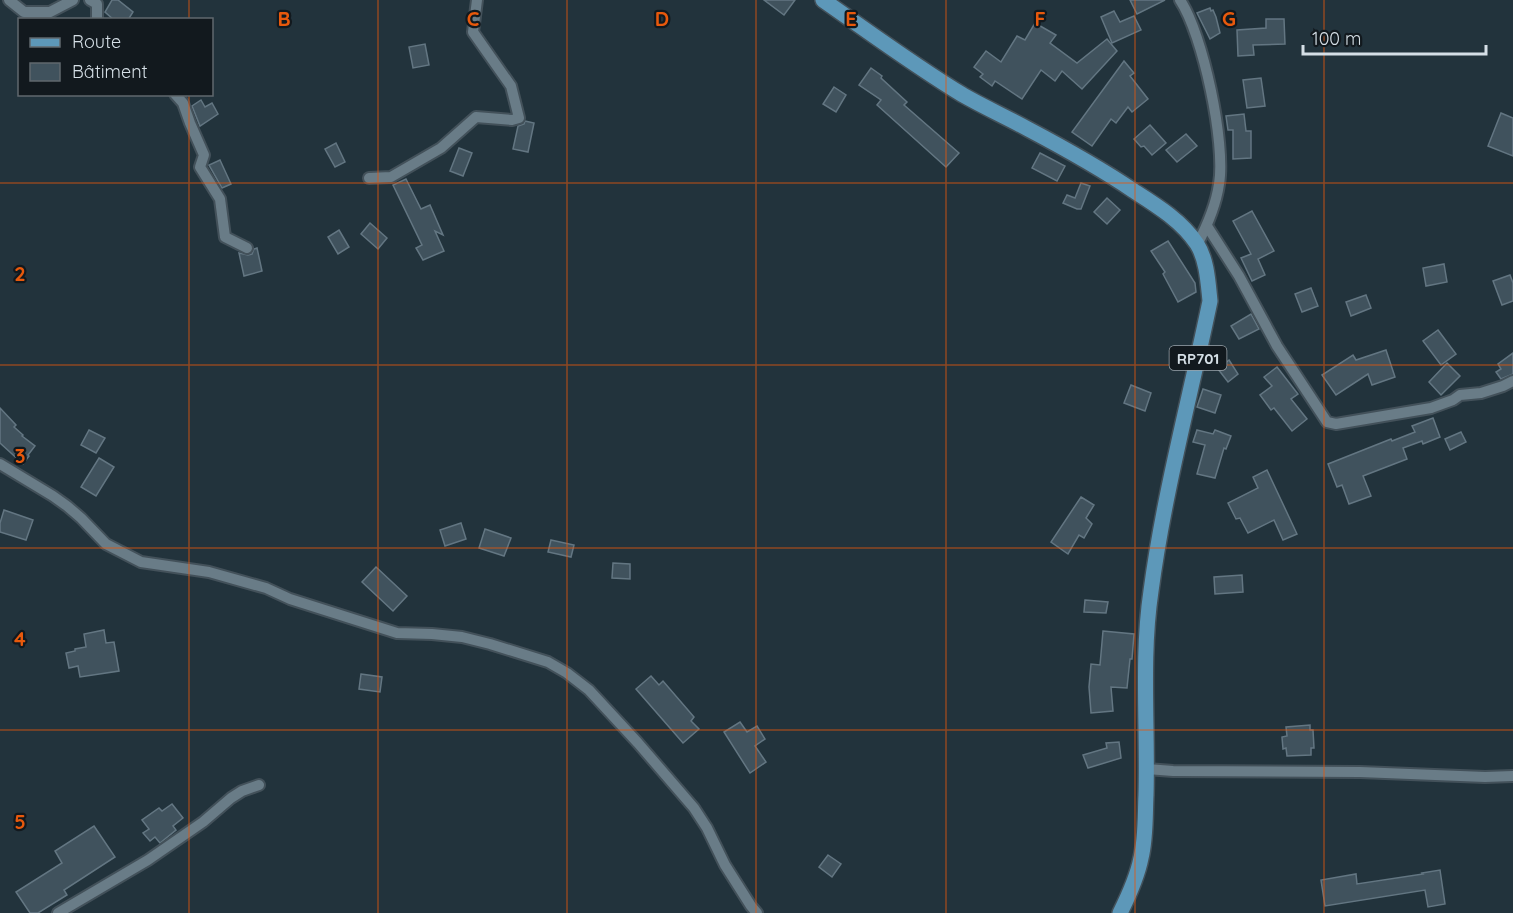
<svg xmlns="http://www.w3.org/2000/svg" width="1513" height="913" font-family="Quicksand,sans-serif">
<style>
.building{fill:#40525d;stroke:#637682;stroke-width:1.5}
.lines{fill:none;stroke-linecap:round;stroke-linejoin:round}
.minor-casing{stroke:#43515a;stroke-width:14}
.primary-casing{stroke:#43515a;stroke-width:18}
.minor{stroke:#697c87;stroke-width:10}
.primary{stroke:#5d98b9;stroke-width:15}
.grid{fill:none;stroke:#e8590c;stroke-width:1.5;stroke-opacity:0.55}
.labels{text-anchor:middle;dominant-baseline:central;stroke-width:4.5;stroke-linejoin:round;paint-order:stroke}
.shield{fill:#12191e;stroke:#9aa4aa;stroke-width:1.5}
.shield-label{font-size:15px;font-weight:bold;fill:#d5dfe6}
.grid-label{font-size:20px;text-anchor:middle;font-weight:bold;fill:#e8590c;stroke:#12191e;stroke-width:4.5;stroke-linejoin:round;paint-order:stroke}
</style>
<rect width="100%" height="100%" fill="#22333c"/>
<g class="building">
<path d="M112 0H118L133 12 128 20H114L105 12Z"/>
<path d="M764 0H795L784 15Z"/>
<path d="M1130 0H1165L1137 14Z"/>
<path d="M1210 8 1211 11 1213 10 1216 17 1220 33 1210 39 1197 13Z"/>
<path d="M1114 11 1120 22 1134 16 1141 30 1112 43 1101 17Z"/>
<path d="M1266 19H1284L1285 44 1253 45 1254 55 1238 56 1237 30 1266 28Z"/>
<path d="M1035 23 1056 35 1050 43 1077 63 1107 39 1117 51 1082 89 1062 71 1055 81 1041 70 1022 99 995 81 992 86 980 77 983 74 974 67 986 51 1001 62 1017 36 1025 40Z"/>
<path d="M425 44 429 65 413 68 409 47Z"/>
<path d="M1124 61 1134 73 1130 76 1148 99 1132 112 1128 107 1116 123 1111 119 1092 146 1072 132Z"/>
<path d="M871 68 882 76 881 78 907 102 904 105 959 153 946 167 877 105 881 100 859 85Z"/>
<path d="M1261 78 1265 106 1247 108 1243 80Z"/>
<path d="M834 87 846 95 836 112 823 104Z"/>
<path d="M201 100 205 107 212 103 218 114 200 126 192 106Z"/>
<path d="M1501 113 1513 118V156L1488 146Z"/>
<path d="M1244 114 1246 131H1251V158L1233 159V130H1228L1226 116Z"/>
<path d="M525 121 534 123 528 152 513 149 518 126 524 124Z"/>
<path d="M1150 125 1166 143 1152 155 1144 146 1141 147 1134 139Z"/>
<path d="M1186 134 1197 146 1177 162 1166 150Z"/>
<path d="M336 143 345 162 335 167 325 149Z"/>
<path d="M459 148 472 153 463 176 450 171Z"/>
<path d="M1040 153 1065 166 1057 181 1032 168Z"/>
<path d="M220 160 231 184 222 188 209 165Z"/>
<path d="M406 179 421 209 430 205 443 235 435 231 444 251 423 260 416 248 422 245 393 185Z"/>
<path d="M1081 183 1090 186 1081 209H1077L1063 203 1067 195 1075 198Z"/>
<path d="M1107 198 1120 210 1107 224 1094 212Z"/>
<path d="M1252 211 1274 251 1258 259 1265 275 1252 281 1241 258 1251 254 1233 221Z"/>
<path d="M370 223 387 238 378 249 361 234Z"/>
<path d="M339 230 349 247 338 254 328 237Z"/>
<path d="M1168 241 1195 283 1196 292 1178 302 1163 274 1165 272 1151 251Z"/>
<path d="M257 248 262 271 244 276 239 253 248 255 252 254 254 249Z"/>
<path d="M1444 264 1447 282 1426 286 1423 268Z"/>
<path d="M1510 275 1513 283V301L1502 305 1493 281Z"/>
<path d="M1311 288 1318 306 1302 312 1295 294Z"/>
<path d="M1366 295 1371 308 1351 316 1346 302Z"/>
<path d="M1251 314 1259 329 1239 339 1231 326Z"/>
<path d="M1438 330 1456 354 1441 365 1423 341Z"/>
<path d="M1386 350 1395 377 1372 385 1368 374 1336 395 1322 375 1353 355 1356 360Z"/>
<path d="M1513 353V374L1501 379 1496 372 1501 369 1498 364Z"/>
<path d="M1229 360 1238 374 1228 382 1218 369Z"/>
<path d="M1447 363 1460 376 1441 395 1429 382Z"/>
<path d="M1277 367 1298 394 1291 399 1307 419 1292 431 1274 408 1271 410 1260 395 1272 386 1264 377Z"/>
<path d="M1131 385 1151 393 1145 411 1124 403Z"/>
<path d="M1203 389 1221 395 1215 413 1197 407Z"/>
<path d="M0 408 16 425 14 427 23 435 22 436 35 446 28 455 29 456 23 464 0 443Z"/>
<path d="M1433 418 1440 437 1423 444 1422 441 1403 448 1407 459 1363 476 1371 496 1349 504 1342 485 1337 487 1328 464 1391 439 1392 441 1415 432 1412 426Z"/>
<path d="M89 430 105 438 96 453 81 445Z"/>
<path d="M1197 430 1213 434 1215 430 1231 436 1226 449 1224 448 1215 478 1197 474 1205 445 1193 442Z"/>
<path d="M1461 432 1466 442 1450 450 1445 439Z"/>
<path d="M99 458 114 467 96 496 81 487Z"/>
<path d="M1267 470 1297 534 1283 540 1274 520 1248 533 1240 518 1236 519 1228 503 1258 488 1253 477Z"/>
<path d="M1081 497 1094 505 1086 518 1092 524 1084 538 1079 535 1068 554 1051 542Z"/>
<path d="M4 510 33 520 26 540 0 532V523Z"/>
<path d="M461 523 466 539 445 546 440 530Z"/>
<path d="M485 529 511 538 504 556 479 548Z"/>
<path d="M551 540 574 545 571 557 548 552Z"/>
<path d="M613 563 630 564V579L612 578Z"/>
<path d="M376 567 407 596 393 611 362 582Z"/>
<path d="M1242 575 1243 592 1215 594 1214 577Z"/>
<path d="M1085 600 1108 602 1106 613 1084 612Z"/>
<path d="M104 630 106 643 114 642 119 671 80 677 78 666 69 668 66 653 75 651V649L86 647 84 634Z"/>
<path d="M1103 631 1134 634 1132 659H1130L1127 688 1111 687 1113 711 1091 713 1089 687 1091 664 1100 665Z"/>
<path d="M361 674 382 677 380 692 359 689Z"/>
<path d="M651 676 659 685 663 681 694 717 691 721 699 729 683 743 636 689Z"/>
<path d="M740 722 747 732 757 726 765 739 755 746 766 762 750 773 724 732Z"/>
<path d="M1310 725V730H1313L1314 748H1311V755L1287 756 1286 748 1283 749 1282 737 1287 736 1286 727Z"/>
<path d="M1119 742 1121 758 1088 768 1083 755 1107 748 1106 743Z"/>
<path d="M172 804 183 818 173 826 176 830 160 843 155 837 150 841 143 833 149 829 142 820 159 808 162 811Z"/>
<path d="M94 826 115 857 64 890 67 895 38 913H30L16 892 62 863 55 851Z"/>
<path d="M828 855 841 864 832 877 819 867Z"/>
<path d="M1440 870 1445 904 1428 907 1425 890 1325 906 1321 880 1356 874 1357 884 1423 874 1422 873Z"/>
</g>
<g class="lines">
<defs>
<g id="minor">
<path d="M9 0 24 12H50L73 0"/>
<path d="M90 0 97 4V20"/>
<path d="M1180 0C1203 34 1226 144 1219 184 1216 205 1207 226 1197 245"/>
<path d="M175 94 183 103 190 123 204 155 200 167 220 199 225 237 247 248"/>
<path d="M369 178 391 177 441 148 476 117 512 120 519 118 511 86 473 32 477 0"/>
<path d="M1207 226 1239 276 1277 346 1327 422 1336 424 1431 408 1453 400 1460 395 1481 393 1503 386 1513 381"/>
<path d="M0 464 53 496 67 506 81 518 106 544 141 562 209 572 266 588 290 599 397 633 432 634 462 637 490 644 548 662 567 673 589 690 638 743 694 808 707 828 725 865 751 906 757 913"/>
<path d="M1147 769 1173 771 1360 772 1485 777 1513 776"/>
<path d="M58 913 148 860 203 822 231 798 242 791 259 785"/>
</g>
<path id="primary" d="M823 0C869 32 915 66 963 95 984 107 1006 117 1028 129 1064 148 1100 168 1134 191 1156 205 1182 221 1197 244 1207 260 1208 282 1210 301 1190 398 1164 493 1151 591 1141 658 1148 727 1146 795 1145 815 1146 838 1141 858 1137 878 1129 895 1120 913"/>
</defs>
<use href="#minor" class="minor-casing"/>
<use href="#primary" class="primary-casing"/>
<use href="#minor" class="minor"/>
<use href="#primary" class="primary"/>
</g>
<path class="grid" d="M189 0V20M378 0V913M567 0V913M756 0V913M946 0V913M1135 0V913M1324 0V913M189 94V913M0 183H1513M0 365H1513M0 548H1513M0 730H1513"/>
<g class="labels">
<rect class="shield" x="1169.5" y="346" width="57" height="24" rx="4.5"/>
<g class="shield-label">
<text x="1198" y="358">RP701</text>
</g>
</g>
<g class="grid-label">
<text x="284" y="26">B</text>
<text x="473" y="26">C</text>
<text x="662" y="26">D</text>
<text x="851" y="26">E</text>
<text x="1040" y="26">F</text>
<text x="1229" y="26">G</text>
<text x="20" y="281">2</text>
<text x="20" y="463">3</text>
<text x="20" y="646">4</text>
<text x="20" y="829">5</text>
</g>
<rect x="18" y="18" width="195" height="78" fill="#12191e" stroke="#60686e" stroke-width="1.5"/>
<rect x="30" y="38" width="30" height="9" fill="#5d98b9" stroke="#60686e" stroke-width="1.5"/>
<text x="72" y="48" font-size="18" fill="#d5dfe6">Route</text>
<rect x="30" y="63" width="30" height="18" fill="#40525d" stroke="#60686e" stroke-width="1.5"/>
<text x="72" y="78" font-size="18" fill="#d5dfe6">Bâtiment</text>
<path d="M1303 45v9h183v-9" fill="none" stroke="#d5dfe6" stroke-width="3"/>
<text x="1312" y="45" font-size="18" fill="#d5dfe6" stroke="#12191e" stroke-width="4.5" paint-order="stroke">100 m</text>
</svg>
